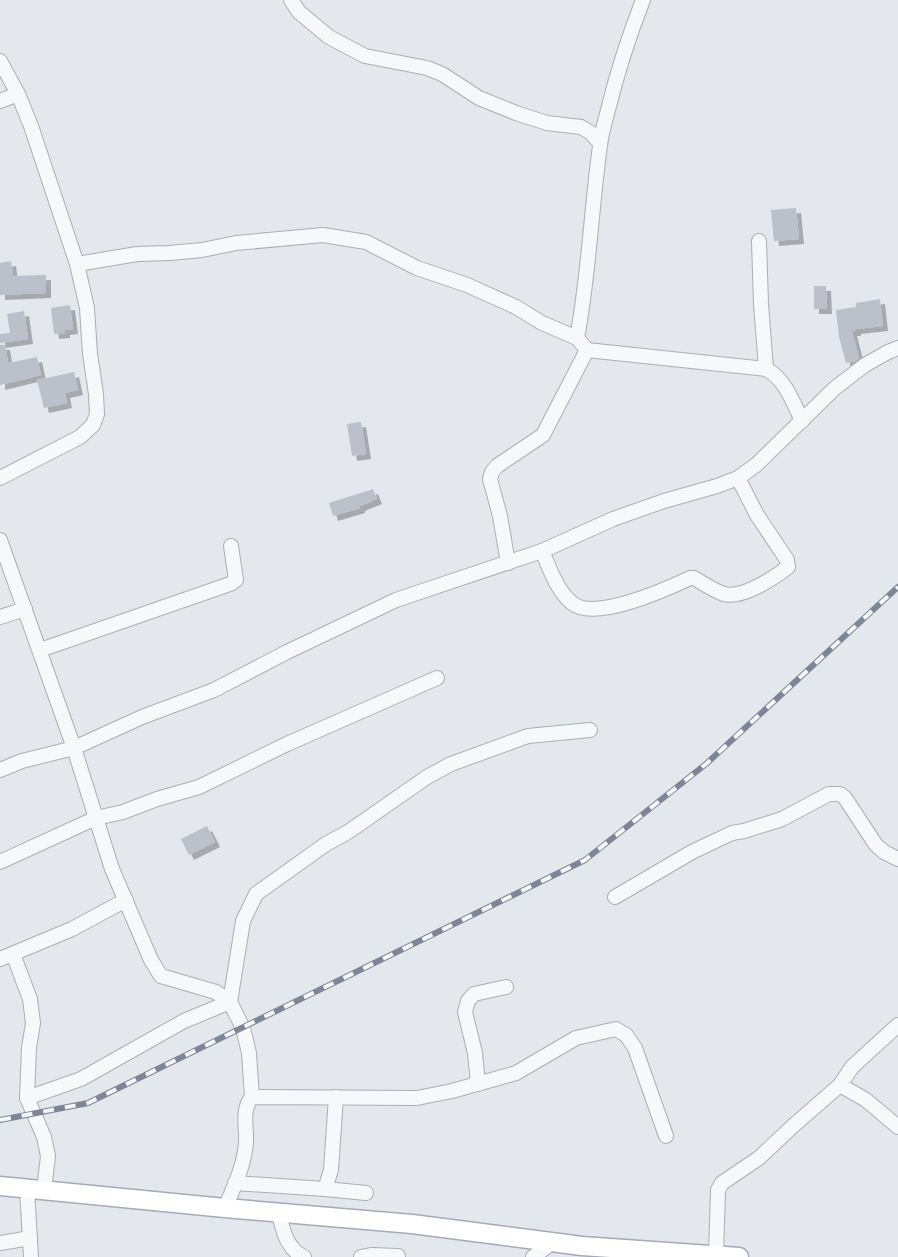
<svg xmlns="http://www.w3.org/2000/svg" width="898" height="1257" font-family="Poppins,sans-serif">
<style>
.building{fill:#bbc0ca;filter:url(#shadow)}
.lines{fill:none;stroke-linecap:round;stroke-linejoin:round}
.minor-casing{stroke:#a9aeb7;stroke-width:16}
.major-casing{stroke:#a3abb8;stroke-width:21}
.minor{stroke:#f7f8fa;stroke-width:14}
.major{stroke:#fff;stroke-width:18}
.rail-casing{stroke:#7d8696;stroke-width:6}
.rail{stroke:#f4f6f9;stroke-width:4;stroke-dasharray:11;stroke-linecap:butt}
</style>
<defs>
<filter id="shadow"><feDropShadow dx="5" dy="5" stdDeviation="0" flood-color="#0004"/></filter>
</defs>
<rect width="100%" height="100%" fill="#e4e7ec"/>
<g class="building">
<path d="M796 208 799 239 774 241 771 210Z"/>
<path d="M11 261 13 276 46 275V293L0 295V263Z"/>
<path d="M814 286H826L827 309H814Z"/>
<path d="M880 299 883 326 856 329V331H852L859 358 855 361 846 363 839 337 836 310 856 307V303Z"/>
<path d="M70 305 73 329 65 330V333L54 334 51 308Z"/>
<path d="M24 311 28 339 0 343V334L10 333 7 314Z"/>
<path d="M0 345H5L8 363 37 357 41 375 0 385Z"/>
<path d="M74 372 78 390 65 393 67 403 44 408 37 380Z"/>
<path d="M361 422 366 454 352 456 347 424Z"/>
<path d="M373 489 377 499 360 506V508L333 516 329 503Z"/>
<path d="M207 826 215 842 189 855 181 839Z"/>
</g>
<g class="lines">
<defs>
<g id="minor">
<path d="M291 0 299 12 329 37 365 56 427 68 442 74 479 98 516 113 547 123 581 127 591 133 600 143"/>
<path d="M0 61 18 94 31 126 77 264 87 308 90 354 96 394 97 414 93 425 80 437 0 478"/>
<path d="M0 101 18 94"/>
<path d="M759 241 761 304 766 369"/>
<path d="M77 264 137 254 170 253 202 250 236 243 323 235 366 242 417 268 467 285 516 307 542 323 577 338 587 350 543 435 497 466 492 472 490 479 500 516 508 563"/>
<path d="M577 338C589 275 591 210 600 146 601 134 605 122 608 110 617 73 629 36 643 0"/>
<path d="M587 350 766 369C785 379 793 402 802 421"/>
<path d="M0 540 74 748 112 869 151 960 161 976 216 992 230 1002 243 1028 249 1053 252 1097"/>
<path d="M542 551C550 569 557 591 572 603 594 622 667 589 690 578H694C703 583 714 591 724 594 742 599 774 578 788 567L787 560 757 515 738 478"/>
<path d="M0 617 25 609"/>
<path d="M40 650 230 584 236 580 231 546"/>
<path d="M0 770 22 761 74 748 142 717 214 690 287 652 396 600 542 551 613 519 664 501 717 486 738 478 756 465 835 388 865 365 888 352 898 348"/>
<path d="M0 862 96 818 123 812 157 799 199 787 287 744 437 678"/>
<path d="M615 897 692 852 732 833 744 831 782 819 829 794H840L845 798 876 845 884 852 898 859"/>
<path d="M13 954 30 999 33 1023 29 1048 27 1098"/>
<path d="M0 959 72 929 126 900"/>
<path d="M478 1084 475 1053 465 1012 468 1001 474 994 506 987"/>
<path d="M840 1085 866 1100 898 1127"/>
<path d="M235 1183 325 1189 331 1170 336 1097"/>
<path d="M27 1189 31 1257"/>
<path d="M325 1189 366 1193"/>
<path d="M44 1190 48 1156 44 1137 27 1098 81 1079 184 1021 230 1002 243 921 256 894 326 844 348 832 427 777 451 764 528 736 590 730"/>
<path d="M225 1208C234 1187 244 1166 246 1143 247 1128 241 1110 252 1097L417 1098 452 1091 516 1073 576 1038 616 1029 626 1035 635 1048 666 1136"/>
<path d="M278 1211C283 1229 286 1249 304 1257"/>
<path d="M0 1243 30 1238"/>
<path d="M716 1255 718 1190 722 1183 759 1158 793 1126 840 1085 852 1067 898 1025"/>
<path d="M361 1257 371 1255 398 1256"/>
<path d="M533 1257 553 1242"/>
</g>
<path id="major" d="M0 1186 225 1208 412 1224 582 1246 739 1257"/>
</defs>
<use href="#minor" class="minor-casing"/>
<use href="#major" class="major-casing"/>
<use href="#minor" class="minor"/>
<use href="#major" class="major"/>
<defs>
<path id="rail" d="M0 1120 88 1103 585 860 706 764 898 587"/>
</defs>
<use href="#rail" class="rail-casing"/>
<use href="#rail" class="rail"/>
</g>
</svg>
